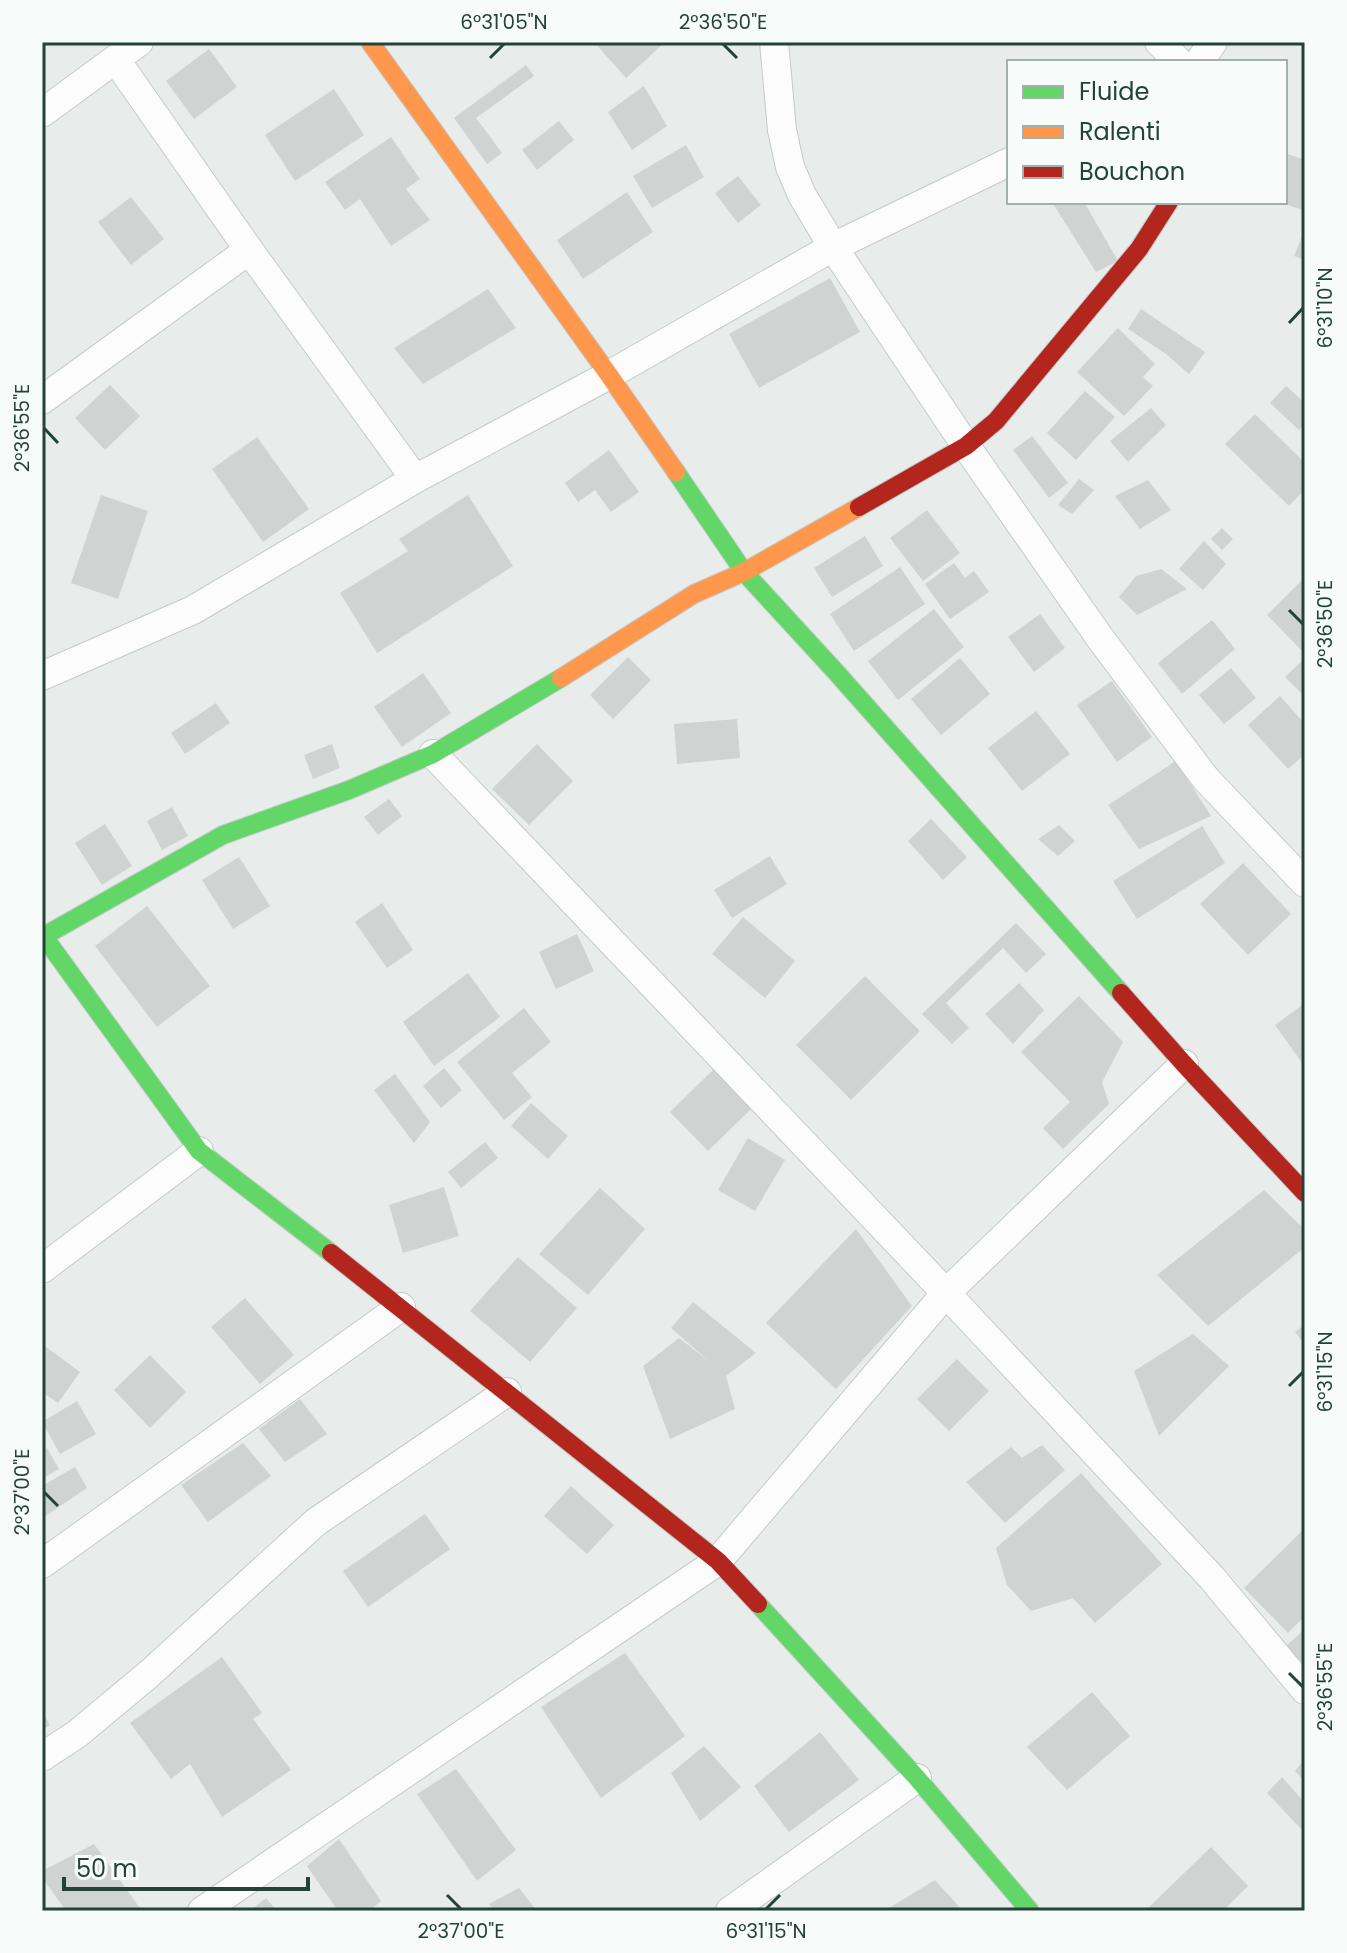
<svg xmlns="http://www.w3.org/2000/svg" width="1347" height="1953" font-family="Poppins,sans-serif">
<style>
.building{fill:#cfd4d2}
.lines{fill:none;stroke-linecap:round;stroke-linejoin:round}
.street-casing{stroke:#c5cac8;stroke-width:30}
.fast-casing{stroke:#c3cbc8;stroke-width:20}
.slow-casing{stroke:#c3cbc8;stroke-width:20}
.jam-casing{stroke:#c3cbc8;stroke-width:20}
.street{stroke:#fcfcfc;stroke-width:28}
.fast{stroke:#63d668;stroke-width:18}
.slow{stroke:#ff974d;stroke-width:18}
.jam{stroke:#b3261e;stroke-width:18}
.ticks{fill:none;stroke:#24423a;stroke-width:3}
.neatline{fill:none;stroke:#24423a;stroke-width:3}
.ticks-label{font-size:20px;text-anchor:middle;fill:#24423a}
</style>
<rect width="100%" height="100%" fill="#e8edeb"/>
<g class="building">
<path d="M594 42H665L626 78Z"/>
<path d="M209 49 237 87 194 119 166 81Z"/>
<path d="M526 65 534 76 476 118 502 153 487 164 454 118Z"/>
<path d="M644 86 667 126 632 150 608 112Z"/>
<path d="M334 89 364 135 295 181 265 135Z"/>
<path d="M559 121 574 140 537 170 522 150Z"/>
<path d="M391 137 420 179 406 189 430 220 391 246 360 199 345 210 325 182Z"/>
<path d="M686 145 704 177 652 208 633 176Z"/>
<path d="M1285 153 1305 160V211L1285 204Z"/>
<path d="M738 176 761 205 738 223 715 193Z"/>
<path d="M627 192 653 232 583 279 557 240Z"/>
<path d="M131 197 164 239 131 265 98 222Z"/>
<path d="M1052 202H1084L1118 261 1096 272Z"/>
<path d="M1305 229V260L1294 256Z"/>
<path d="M830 278 860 332 759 388 729 334Z"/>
<path d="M488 289 516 328 423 384 394 348Z"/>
<path d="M1141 309 1205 352 1189 374 1166 354 1128 329Z"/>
<path d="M1118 328 1155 364 1143 377 1153 386 1124 416 1077 372Z"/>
<path d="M110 385 140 416 105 450 75 418Z"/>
<path d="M1286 386 1305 403V423L1299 430 1270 403Z"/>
<path d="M1085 391 1115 417 1076 460 1047 433Z"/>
<path d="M1151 408 1166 425 1128 462 1110 441Z"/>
<path d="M1255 414 1305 463V489L1289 506 1225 444Z"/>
<path d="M1032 436 1068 483 1049 498 1013 450Z"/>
<path d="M257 437 309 509 263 542 212 469Z"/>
<path d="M609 450 639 492 611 512 595 490 578 502 565 483Z"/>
<path d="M1079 479 1094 490 1072 514 1058 505Z"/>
<path d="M1148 480 1171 510 1140 529 1115 496Z"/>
<path d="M101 495 148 511 118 599 71 583Z"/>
<path d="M468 495 513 566 377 653 340 593 408 551 399 539Z"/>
<path d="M927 510 960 553 923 581 890 538Z"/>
<path d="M1222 528 1233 539 1222 550 1211 539Z"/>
<path d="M865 536 883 566 832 597 814 568Z"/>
<path d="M1204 541 1226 564 1203 590 1179 569Z"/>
<path d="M954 563 965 578 974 571 989 592 950 619 925 584Z"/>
<path d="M900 567 925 604 854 651 830 614Z"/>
<path d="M1161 569 1187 589 1137 615 1119 597 1136 576Z"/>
<path d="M1305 577V654L1267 615Z"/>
<path d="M934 609 964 647 898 700 868 661Z"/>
<path d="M1040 614 1065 648 1034 672 1008 637Z"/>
<path d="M1212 620 1235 649 1182 694 1158 663Z"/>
<path d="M628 657 651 680 613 719 590 695Z"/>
<path d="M960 658 990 694 941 735 911 699Z"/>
<path d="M1305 658V697L1285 677Z"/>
<path d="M1231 668 1256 698 1224 724 1199 695Z"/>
<path d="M423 673 451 713 402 747 374 707Z"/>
<path d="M1112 681 1152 737 1117 762 1077 705Z"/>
<path d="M1280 696 1305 724V754L1288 769 1248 725Z"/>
<path d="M216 703 230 723 185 754 171 733Z"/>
<path d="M1036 711 1070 754 1022 791 988 748Z"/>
<path d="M737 719 740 758 677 764 674 724Z"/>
<path d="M332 744 340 768 313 779 304 755Z"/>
<path d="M537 744 573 781 529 825 492 789Z"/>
<path d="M1176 761 1211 816 1139 849 1108 805Z"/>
<path d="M389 799 402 816 378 835 364 817Z"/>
<path d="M172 807 188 836 162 850 147 821Z"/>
<path d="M931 819 967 857 943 880 908 841Z"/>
<path d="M105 824 132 866 102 885 75 843Z"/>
<path d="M1059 825 1075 841 1058 856 1038 839Z"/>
<path d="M1202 826 1225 863 1137 919 1113 881Z"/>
<path d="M770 856 787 884 732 918 714 890Z"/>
<path d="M239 857 270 906 233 929 202 880Z"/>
<path d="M1243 863 1291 914 1248 955 1200 904Z"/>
<path d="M382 903 413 950 387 968 355 922Z"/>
<path d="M147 906 210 986 157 1027 95 946Z"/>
<path d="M743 917 795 961 765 998 712 954Z"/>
<path d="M1016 923 1046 954 1026 973 1003 948 946 1003 969 1028 952 1044 922 1014Z"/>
<path d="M577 934 594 971 556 989 539 952Z"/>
<path d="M468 973 500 1017 434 1066 403 1022Z"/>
<path d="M865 976 920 1031 851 1100 796 1045Z"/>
<path d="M1019 983 1044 1010 1013 1044 985 1014Z"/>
<path d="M1079 996 1123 1042 1102 1082 1109 1104 1063 1149 1043 1128 1070 1102 1021 1052Z"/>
<path d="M1305 1003V1067L1275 1025Z"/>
<path d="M524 1008 551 1042 512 1073 532 1097 504 1120 457 1062Z"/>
<path d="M444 1068 462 1090 441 1108 423 1086Z"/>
<path d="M714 1069 752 1108 708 1151 670 1112Z"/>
<path d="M395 1074 430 1122 414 1143 374 1090Z"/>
<path d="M531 1103 568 1136 548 1159 511 1126Z"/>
<path d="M748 1138 785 1160 755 1211 718 1190Z"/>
<path d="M485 1142 498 1158 461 1188 448 1172Z"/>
<path d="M444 1187 459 1236 403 1253 389 1205Z"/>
<path d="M600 1188 645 1229 588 1295 539 1254Z"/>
<path d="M1264 1190 1305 1230V1247L1208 1326 1157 1275Z"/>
<path d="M856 1229 912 1306 836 1389 766 1323Z"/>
<path d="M518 1257 577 1308 530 1362 470 1311Z"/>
<path d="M245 1298 294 1355 260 1384 211 1327Z"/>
<path d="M693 1302 756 1353 726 1376 735 1409 670 1439 643 1366 679 1338 710 1362 671 1328Z"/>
<path d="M1305 1324V1345L1295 1332Z"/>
<path d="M1193 1334 1229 1366 1159 1436 1134 1371Z"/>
<path d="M42 1344 80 1372 58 1403 42 1392Z"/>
<path d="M150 1355 186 1392 150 1428 114 1390Z"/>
<path d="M957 1359 989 1391 949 1431 917 1399Z"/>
<path d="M300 1399 327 1434 285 1462 259 1429Z"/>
<path d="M77 1401 96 1434 60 1454 42 1422Z"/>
<path d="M243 1443 271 1476 208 1522 181 1485Z"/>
<path d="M1042 1445 1065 1470 1005 1523 966 1482 1011 1447 1022 1458Z"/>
<path d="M47 1448 59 1469 42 1479V1451Z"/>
<path d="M75 1467 87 1488 44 1517 42 1515V1486Z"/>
<path d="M1081 1473 1162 1564 1095 1623 1073 1598 1031 1611 1007 1585 996 1548Z"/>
<path d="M571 1486 614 1525 587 1554 544 1516Z"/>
<path d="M425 1514 450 1549 368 1607 343 1571Z"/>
<path d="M1305 1528V1616L1288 1633 1244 1588Z"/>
<path d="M1305 1629V1687L1276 1655Z"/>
<path d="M625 1653 685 1736 601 1798 541 1707Z"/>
<path d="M222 1657 262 1713 253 1719 291 1770 222 1817 190 1764 171 1779 130 1723Z"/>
<path d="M1092 1692 1130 1736 1067 1790 1027 1747Z"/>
<path d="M42 1711 50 1725 42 1730Z"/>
<path d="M820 1732 859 1780 789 1832 754 1786Z"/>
<path d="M704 1746 741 1787 700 1821 671 1773Z"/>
<path d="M1305 1759V1782L1295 1771Z"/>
<path d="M456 1769 516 1850 477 1881 417 1794Z"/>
<path d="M1282 1777 1305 1803V1833L1267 1793Z"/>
<path d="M339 1839 381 1901 369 1911H338L307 1866Z"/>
<path d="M94 1844 142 1911H66L42 1877V1871Z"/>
<path d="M1211 1847 1248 1886 1223 1911H1145Z"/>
<path d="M935 1880 963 1911H888L889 1908Z"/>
<path d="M519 1888 537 1911H494L489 1904Z"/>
<path d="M266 1898 277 1911H250Z"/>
</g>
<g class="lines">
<defs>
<g id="street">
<path d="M774 42 782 130 790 167 802 195 833 247 966 446 1100 638 1206 779 1305 883"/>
<path d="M1159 42 1179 62"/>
<path d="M116 60 249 250 415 479"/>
<path d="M1199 62 1213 42"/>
<path d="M42 113 139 42"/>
<path d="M42 400 249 250"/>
<path d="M42 676 193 610 415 479 609 375 833 247 1009 162"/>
<path d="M433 754 946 1293 1212 1578 1305 1690"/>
<path d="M42 1269 199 1151"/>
<path d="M42 1564 401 1307"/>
<path d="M42 1757 77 1734 149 1674 316 1522 507 1392"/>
<path d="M202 1911 718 1561 946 1293 1184 1064"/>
<path d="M730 1911 917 1778"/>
</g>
<g id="fast">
<path d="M676 472 744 572 835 671 1121 993"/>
<path d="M42 934 199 1151 331 1253"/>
<path d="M44 936 223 835 349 790 433 754 561 678"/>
<path d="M758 1604 917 1778 1030 1911"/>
</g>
<g id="slow">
<path d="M370 42 609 375 676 472"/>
<path d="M561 678 694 594 744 572 859 507"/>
</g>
<g id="jam">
<path d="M859 507 966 446 996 421 1139 249 1169 202"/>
<path d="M1121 993 1184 1064 1305 1193"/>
<path d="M331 1253 718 1561 758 1604"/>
</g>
</defs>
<use href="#street" class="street-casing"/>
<use href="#fast" class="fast-casing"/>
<use href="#slow" class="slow-casing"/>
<use href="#jam" class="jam-casing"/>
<use href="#street" class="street"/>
<use href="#fast" class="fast"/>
<use href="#slow" class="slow"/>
<use href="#jam" class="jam"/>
</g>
<path class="ticks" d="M723 44 737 58M490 58 504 44M1289 323 1303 308M44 428 58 443M1289 610 1303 624M1289 1386 1303 1372M44 1492 58 1506M1289 1673 1303 1687M447 1895 461 1909M766 1909 780 1895"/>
<rect width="1347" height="1953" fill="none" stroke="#f7fbf9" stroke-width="88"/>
<rect x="1007" y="60" width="280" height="144" fill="#f7fbf9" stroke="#a3b1ad" stroke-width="2"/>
<rect x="1023" y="86" width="40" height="12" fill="#63d668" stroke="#a3b1ad" stroke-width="2"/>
<text x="1079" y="100" font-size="24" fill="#24423a">Fluide</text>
<rect x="1023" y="126" width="40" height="12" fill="#ff974d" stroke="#a3b1ad" stroke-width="2"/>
<text x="1079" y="140" font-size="24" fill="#24423a">Ralenti</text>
<rect x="1023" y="166" width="40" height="12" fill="#b3261e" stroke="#a3b1ad" stroke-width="2"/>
<text x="1079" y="180" font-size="24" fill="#24423a">Bouchon</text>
<path d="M64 1877v12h244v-12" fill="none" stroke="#24423a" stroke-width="4"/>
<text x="76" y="1877" font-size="24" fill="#24423a" stroke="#f7fbf9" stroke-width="6" paint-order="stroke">50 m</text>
<rect x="44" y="44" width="1259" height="1865" class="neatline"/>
<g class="ticks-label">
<text x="504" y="29">6°31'05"N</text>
<text x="723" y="29">2°36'50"E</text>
<text transform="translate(1325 308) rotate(-90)" y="7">6°31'10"N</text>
<text transform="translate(22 428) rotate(-90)" y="7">2°36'55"E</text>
<text transform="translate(1325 624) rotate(-90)" y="7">2°36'50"E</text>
<text transform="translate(1325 1372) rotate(-90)" y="7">6°31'15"N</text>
<text transform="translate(22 1492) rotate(-90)" y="7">2°37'00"E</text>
<text transform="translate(1325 1687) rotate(-90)" y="7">2°36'55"E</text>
<text x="461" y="1938">2°37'00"E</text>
<text x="766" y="1938">6°31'15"N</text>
</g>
</svg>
